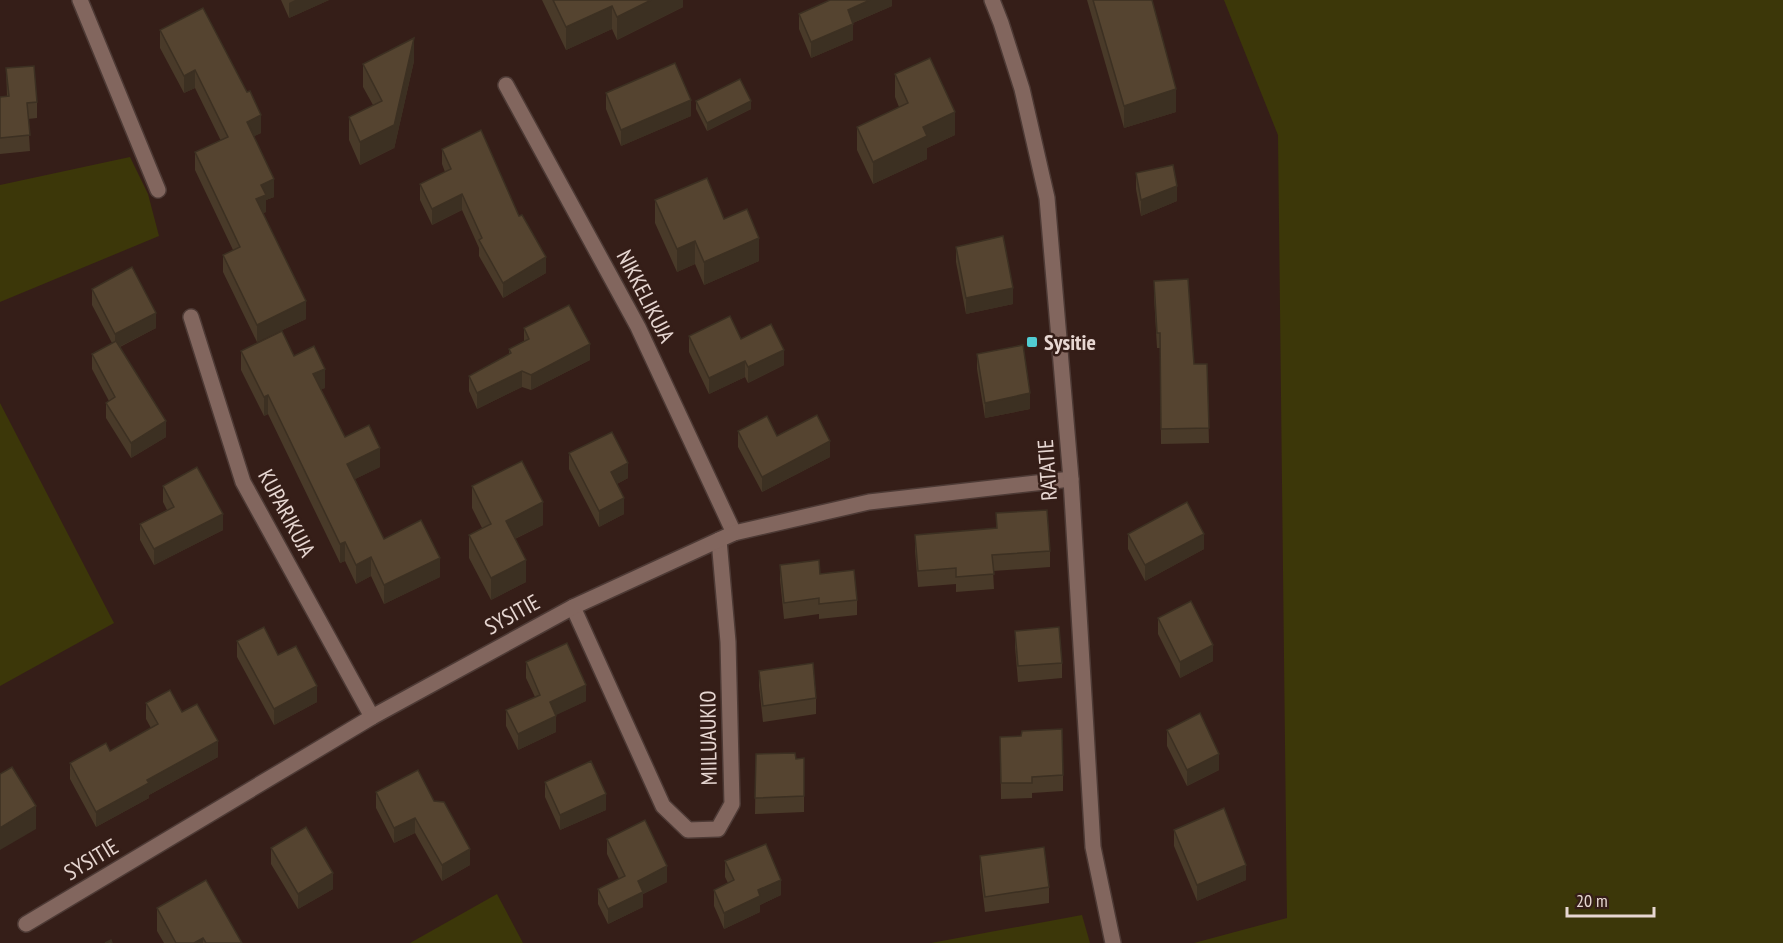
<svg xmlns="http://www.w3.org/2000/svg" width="1783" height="943" font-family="'PT Sans Narrow',sans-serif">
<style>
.green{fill:#3c3709}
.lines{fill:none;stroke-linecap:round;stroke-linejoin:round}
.street-casing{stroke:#4d3a35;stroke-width:18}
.secondary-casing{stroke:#4d3a35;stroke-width:18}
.street{stroke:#82665e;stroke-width:15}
.secondary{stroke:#82665e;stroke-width:15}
.wall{fill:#493a29}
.shaded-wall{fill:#3c3022}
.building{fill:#554430;stroke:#3c3022;stroke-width:1.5}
.poi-dot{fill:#51ccd2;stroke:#351e18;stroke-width:2}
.labels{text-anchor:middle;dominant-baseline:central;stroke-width:5;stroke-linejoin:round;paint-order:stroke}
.street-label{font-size:22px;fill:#e7d7d2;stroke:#351e18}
.poi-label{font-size:22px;font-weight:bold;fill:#e7d7d2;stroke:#351e18;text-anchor:start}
</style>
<rect width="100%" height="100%" fill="#351e18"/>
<g class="green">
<path d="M1224 0H1783V943H1194L1287 918 1278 135Z"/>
<path d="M130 157 148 194 159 236 0 302V185Z"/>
<path d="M0 403 114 623 0 686Z"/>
<path d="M497 894 523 943H410Z"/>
<path d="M1082 915 1090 943H931Z"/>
</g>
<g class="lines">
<defs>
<g id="street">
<path d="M80 0 158 190"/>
<path d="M506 85 638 327 734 533"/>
<path d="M191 317 243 482 372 717"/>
<path d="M573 607 663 806 688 830 718 829 732 804 728 642 719 540"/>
<path d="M26 924 372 717 573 607 734 533 869 502 1071 479"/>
</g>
<path id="secondary" d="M992 0 1001 23 1022 89 1047 198 1071 479 1093 847 1113 943"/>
</defs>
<use href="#street" class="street-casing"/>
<use href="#secondary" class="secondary-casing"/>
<use href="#street" class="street"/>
<use href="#secondary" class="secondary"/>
</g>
<g class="wall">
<path d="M281 0H329L289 18Z"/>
<path d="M542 0H683V7L617 40 612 29 566 50Z"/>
<path d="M892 0V6L853 23V40L811 58 799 29V14Z"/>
<path d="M1087 0H1152L1176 112 1124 128Z"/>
<path d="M160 30 261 133 254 136 274 197 266 200V212L263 213 306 319 257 342 223 272V255L233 250 195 170V152L221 141 195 88 184 93 160 48Z"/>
<path d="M414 61 394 149V148L360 165 349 140V117L373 105 363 87V64Z"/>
<path d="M6 68 37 102V118L28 119 30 151 0 154V97L7 96Z"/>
<path d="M895 74 955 135 927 148V159L873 184 857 150V127L899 107 895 97Z"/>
<path d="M606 93 691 116 621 146 606 109Z"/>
<path d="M696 101 751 109 707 131 696 109Z"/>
<path d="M442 149 519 216 546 273 503 298 479 256V248L462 210 432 225 420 200V184L445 172 442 164Z"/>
<path d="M1136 173 1177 201 1141 216 1136 189Z"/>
<path d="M655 200 724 219 759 261 704 285 695 264 677 272 655 223Z"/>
<path d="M956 247 1013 304 966 314 956 262Z"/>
<path d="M1154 281 1194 364H1207L1209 443 1161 444 1160 348H1157L1154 297Z"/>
<path d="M92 289 156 328 120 347 166 437 131 458 106 418V403L109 401 92 369V354L112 343 92 305Z"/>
<path d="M524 328 590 360 531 390 522 387 477 409 469 391V376L509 354V349L524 341Z"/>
<path d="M689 336 741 339 784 365 748 383 745 377 709 394 689 352Z"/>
<path d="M241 351 294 356 325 388 321 389 345 437 380 467 355 479 384 539 440 577 384 604 371 576 356 584 345 561 340 563 268 414 264 416 241 370Z"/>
<path d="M977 354 1030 409 985 418 977 369Z"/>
<path d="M738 431 830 457 762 492 738 447Z"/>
<path d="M569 453 628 478 617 484 624 514 599 527 569 469Z"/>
<path d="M163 486 223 530 154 565 140 540V524L167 510 163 502Z"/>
<path d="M472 486 543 525 515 539 526 582 491 600 469 558V535L482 528 472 508Z"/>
<path d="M996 513 1050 551V567L993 571 994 589 956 592V584L918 587 915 551V535L996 528Z"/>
<path d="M1128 534 1204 549 1145 581 1128 549Z"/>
<path d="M780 565 820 574 857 600V615L819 619V614L784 619 780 580Z"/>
<path d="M1158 618 1213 661 1180 678 1158 634Z"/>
<path d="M1015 631 1062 663V678L1018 682 1015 647Z"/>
<path d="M237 641 278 655 317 702 274 725 237 657Z"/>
<path d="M526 662 586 701 555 715 556 732 518 750 506 726V710L535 697 526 678Z"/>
<path d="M759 671 816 698V714L763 722 759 686Z"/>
<path d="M146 703 182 712 218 757 149 795V798L96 827 70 779V763L110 751 151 728 146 719Z"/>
<path d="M1167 730 1219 770 1187 786 1167 746Z"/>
<path d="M1000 737 1063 775V791L1032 793V798L1001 799Z"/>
<path d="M756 754 796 759 804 758V812L755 814Z"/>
<path d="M545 782 606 810 560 830 545 797Z"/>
<path d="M376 792 434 801 470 865 442 881 415 833 394 843 376 808Z"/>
<path d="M1174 830 1246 880 1197 901 1174 846Z"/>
<path d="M607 839 667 882 643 894V907L608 924 598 904V889L619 879 607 854Z"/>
<path d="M271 848 333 889 298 909 271 864Z"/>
<path d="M980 856 1049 887V903L985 912 980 872Z"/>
<path d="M725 861 781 895 760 905V912L724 929 714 906V890L728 883 725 877Z"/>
<path d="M157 908 242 943H164L157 931Z"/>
</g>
<g class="shaded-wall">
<path d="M295 0H329L289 18V3Z"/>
<path d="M651 0H683V7L617 40V17Z"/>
<path d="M870 0H892V6L848 25V10Z"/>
<path d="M612 6V29L566 50V27Z"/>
<path d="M853 24V40L811 58V42Z"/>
<path d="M414 38V61L394 149V126Z"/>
<path d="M195 70V88L184 93V76Z"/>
<path d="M1176 89V112L1124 128V106Z"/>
<path d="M691 100V116L621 146V130Z"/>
<path d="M751 101V109L707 131V123Z"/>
<path d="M955 112V135L927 148V159L873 184V162L923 127Z"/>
<path d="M261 115V133L247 140V122Z"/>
<path d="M394 125V148L360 165V142Z"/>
<path d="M274 179V197L266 200V212L256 216V199L261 185Z"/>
<path d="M1177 186V201L1141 216V200Z"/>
<path d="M462 194V210L432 225V209Z"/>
<path d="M759 238V261L704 285V262Z"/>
<path d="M695 241V264L677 272V249Z"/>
<path d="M546 257V273L503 298V283Z"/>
<path d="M1013 288V304L966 314V298Z"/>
<path d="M306 301V319L257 342V325Z"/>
<path d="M156 313V328L115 349V334Z"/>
<path d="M590 344V360L531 390V375Z"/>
<path d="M784 350V365L748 383V367Z"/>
<path d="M745 361V377L709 394V378Z"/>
<path d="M325 369V388L313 393V374Z"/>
<path d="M522 371V387L477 409V393Z"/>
<path d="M1030 393V409L985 418V403Z"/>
<path d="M268 395V414L264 416V397Z"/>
<path d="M166 421V437L131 458V443Z"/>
<path d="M830 441V457L762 492V477Z"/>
<path d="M380 448V467L347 483V464Z"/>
<path d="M628 463V478L611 487V472Z"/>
<path d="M624 498V514L599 527V511Z"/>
<path d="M543 502V525L506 543V521Z"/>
<path d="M223 514V530L154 565V549Z"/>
<path d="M1204 534V549L1145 581V565Z"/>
<path d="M345 542V561L340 563V544Z"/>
<path d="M371 557V576L356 584V565Z"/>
<path d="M440 558V577L384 604V585Z"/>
<path d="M526 560V582L491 600V578Z"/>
<path d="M1213 645V661L1180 678V662Z"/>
<path d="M586 685V701L550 718V702Z"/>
<path d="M317 686V702L274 725V709Z"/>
<path d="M556 716V732L518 750V734Z"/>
<path d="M218 741V757L149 795V798L96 827V812L147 780Z"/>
<path d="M1219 754V770L1187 786V770Z"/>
<path d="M606 794V810L560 830V815Z"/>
<path d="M36 806V829L0 850V828Z"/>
<path d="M415 818V833L394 843V828Z"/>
<path d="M470 849V865L442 881V865Z"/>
<path d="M1246 865V880L1197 901V885Z"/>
<path d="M667 866V882L643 894V907L608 924V909L638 881Z"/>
<path d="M333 873V889L298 909V894Z"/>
<path d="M781 880V895L760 905V912L724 929V913L758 890Z"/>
<path d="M203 938V943H194Z"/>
</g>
<g class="building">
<path d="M553 0H651L617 17 612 6 566 27Z"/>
<path d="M830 0H870L848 10 853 24 811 42 799 14Z"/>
<path d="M1093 0H1152L1176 89 1124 106Z"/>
<path d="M203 8 247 92 250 91 261 115 247 122 274 179 261 185 266 195 256 199 306 301 257 325 223 255 240 247 195 152 228 137 195 70 184 76 160 30Z"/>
<path d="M414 38 394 126V125L360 142 349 117 382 101 363 64Z"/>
<path d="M930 58 955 112 923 127 927 136 873 162 857 127 908 103 895 74Z"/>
<path d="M675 63 691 100 621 130 606 93Z"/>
<path d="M34 66 37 102 27 103 30 135 0 138V97L9 96 6 68Z"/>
<path d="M740 79 751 101 707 123 696 101Z"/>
<path d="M481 130 519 216 522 215 546 257 503 283 479 240 482 238 462 194 432 209 420 184 451 169 442 149Z"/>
<path d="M1173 165 1177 186 1141 200 1136 173Z"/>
<path d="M707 178 724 219 747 209 759 238 704 262 695 241 677 249 655 200Z"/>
<path d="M1003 236 1013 288 966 298 956 247Z"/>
<path d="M132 267 156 313 115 334 92 289Z"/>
<path d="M1188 279 1194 364H1207L1209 428 1161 429 1160 333H1157L1154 281Z"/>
<path d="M569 305 590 344 531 375 522 371 477 393 469 376 511 353 509 349 529 339 524 328Z"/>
<path d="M730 316 741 339 771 324 784 350 748 367 745 361 709 378 689 336Z"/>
<path d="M282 331 294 356 314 346 325 369 313 374 345 437 369 425 380 448 347 464 384 539 421 520 440 558 384 585 371 557 356 565 345 542 340 544 268 395 264 397 241 351Z"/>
<path d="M116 341 166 421 131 443 106 403 115 397 92 354Z"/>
<path d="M1023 345 1030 393 985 403 977 354Z"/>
<path d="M817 415 830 441 762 477 738 431 767 416 777 436Z"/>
<path d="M612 432 628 463 611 472 624 498 599 511 569 453Z"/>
<path d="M522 461 543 502 506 521 526 560 491 578 469 535 491 524 472 486Z"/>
<path d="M197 467 223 514 154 549 140 524 174 507 163 486Z"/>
<path d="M1187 502 1204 534 1145 565 1128 534Z"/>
<path d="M1047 510 1050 551 992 555 994 574 956 577V568L918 571 915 535 997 528 996 513Z"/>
<path d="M819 560 820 574 854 570 857 600 819 604V598L784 603 780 565Z"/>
<path d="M1191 601 1213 645 1180 662 1158 618Z"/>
<path d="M264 627 278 655 296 646 317 686 274 709 237 641Z"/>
<path d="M1059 627 1062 663 1018 666 1015 631Z"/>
<path d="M567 643 586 685 550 702 556 716 518 734 506 710 540 695 526 662Z"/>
<path d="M813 663 816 698 763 706 759 671Z"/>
<path d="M170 690 182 712 197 704 218 741 147 780 149 783 96 812 70 763 106 743 110 751 158 724 146 703Z"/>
<path d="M1200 713 1219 754 1187 770 1167 730Z"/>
<path d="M1062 729 1063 775 1032 777V783H1001L1000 737 1021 736 1022 731Z"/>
<path d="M795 753 796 759 804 758V796L755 798 756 754Z"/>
<path d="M591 761 606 794 560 815 545 782Z"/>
<path d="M12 767 36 806 0 828V774Z"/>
<path d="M418 770 434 801 444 802 470 849 442 865 415 818 394 828 376 792Z"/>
<path d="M1224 808 1246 865 1197 885 1174 830Z"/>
<path d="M645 820 667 866 638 881 643 892 608 909 598 889 625 876 607 839Z"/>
<path d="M306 827 333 873 298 894 271 848Z"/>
<path d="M766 844 781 880 758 890 760 896 724 913 714 890 734 880 725 861Z"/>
<path d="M1044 847 1049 887 985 897 980 856Z"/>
<path d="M206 880 242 943H206L203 938 194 943H176L157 908Z"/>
<path d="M111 940 112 943H105Z"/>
</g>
<rect class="poi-dot" x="1026" y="336" width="12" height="12" rx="3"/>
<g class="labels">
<g class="street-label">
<text transform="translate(646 296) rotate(63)">NIKKELIKUJA</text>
<text transform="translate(1047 470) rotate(-94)">RATATIE</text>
<text transform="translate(287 513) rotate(62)">KUPARIKUJA</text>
<text transform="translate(512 614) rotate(-29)">SYSITIE</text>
<text transform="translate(708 738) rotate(-91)">MIILUAUKIO</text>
<text transform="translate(91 859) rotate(-31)">SYSITIE</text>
</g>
<g class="poi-label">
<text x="1044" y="342">Sysitie</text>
</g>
</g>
<path d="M1567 907v9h87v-9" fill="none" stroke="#e7d7d2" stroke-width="3"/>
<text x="1576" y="907" font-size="18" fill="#e7d7d2" stroke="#351e18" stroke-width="4.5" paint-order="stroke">20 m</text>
</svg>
